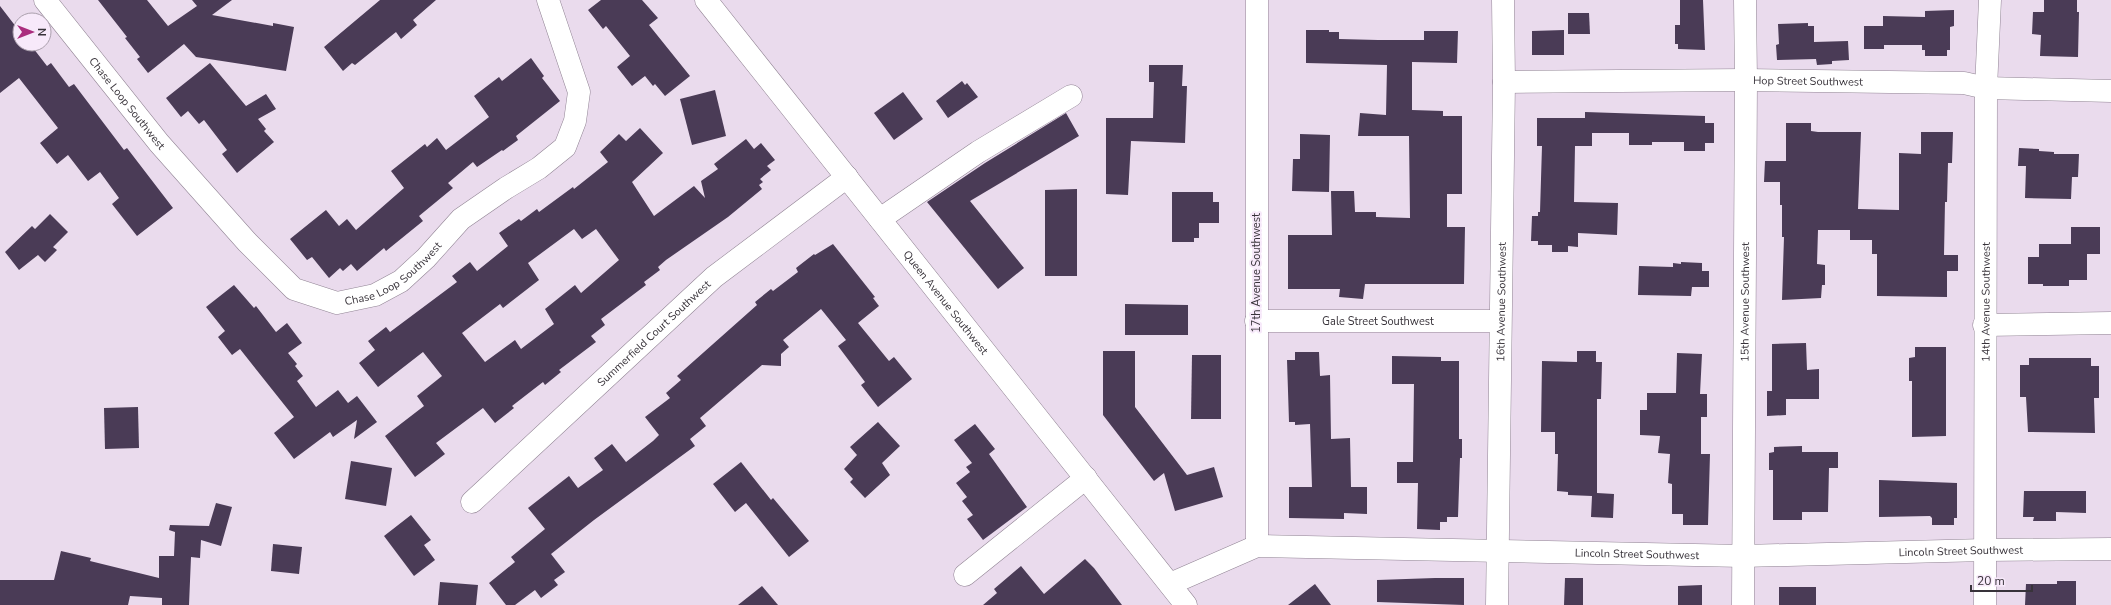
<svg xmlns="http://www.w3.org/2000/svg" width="2111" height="605" font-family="'Nunito Sans',sans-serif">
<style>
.building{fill:#4a3b56;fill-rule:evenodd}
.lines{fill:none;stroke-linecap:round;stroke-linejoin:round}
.minor-casing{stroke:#918494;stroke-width:23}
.major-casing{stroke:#918494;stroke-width:23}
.minor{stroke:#fff;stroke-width:22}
.major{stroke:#fff;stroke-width:22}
.labels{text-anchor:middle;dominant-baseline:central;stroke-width:4;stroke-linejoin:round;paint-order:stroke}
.street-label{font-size:11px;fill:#38333a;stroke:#f7e9fa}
</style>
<rect width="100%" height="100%" fill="#eadbed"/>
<g class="building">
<path d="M98 0H147L168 26 197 6 192 0H232L212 15 273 26V23L294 27 286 71 196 57 184 44 148 73 137 59 140 57 125 38 127 37Z"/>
<path d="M380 0H436L413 20 417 25 401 39 396 32 355 65 352 63 343 71 324 47Z"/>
<path d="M601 0H642L658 18 649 25 690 76 665 96 655 84 653 86 645 76 632 86 617 67 630 56 606 26 603 29 588 10Z"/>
<path d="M1680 0H1703L1705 50 1678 49V44H1675V25H1680Z"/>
<path d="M2044 0H2077V12H2079L2078 57 2040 56 2041 35 2032 34 2033 12H2044Z"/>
<path d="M0 6 20 32V44H30L47 66 51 63 69 87 74 84 124 150 127 148 173 208 137 236 112 204 119 198 100 172 88 181 68 155 57 164 40 143 58 128 19 78 0 93Z"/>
<path d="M1954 10V26L1950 27V50H1947V56H1925V50H1922V45H1884V49H1864V26H1883V16L1925 17V11Z"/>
<path d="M1568 13H1589L1590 34H1568Z"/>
<path d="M1808 23V26H1814V42L1848 41 1849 60 1832 61V64L1817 65 1816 59 1777 60 1776 45 1779 44 1778 24Z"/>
<path d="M1306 30H1329V32H1339V39L1378 40H1424V31H1458L1457 63 1412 62V110L1443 111V116H1462V194H1447V227H1465L1464 284H1365L1363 299 1339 297 1340 289H1288V235H1332L1331 191H1354L1355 212H1376V217L1410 218 1409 136H1358L1360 113 1386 115 1387 65 1306 63Z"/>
<path d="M1564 30V55H1532V31Z"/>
<path d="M531 58 544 76 542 78 560 101 516 136 518 140 503 151 502 150 477 167 473 162 448 183 453 188 419 216 423 221 386 251 384 248 357 271 351 264 343 271 340 268 329 278 312 257 307 260 290 239 326 210 339 226 347 219 356 230 404 188 391 171 425 144 427 147 437 138 446 150 489 117 474 96 499 77 502 81Z"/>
<path d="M210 63 246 106 266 94 276 109 258 119 266 129 264 131 274 142 237 173 222 154 227 150 204 120 199 124 188 111 181 117 166 98Z"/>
<path d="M1149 65H1183L1182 86H1187L1185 143 1131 141 1128 195 1106 194V118H1153L1154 82H1149Z"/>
<path d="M962 81 965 85 967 83 978 97 948 118 936 101Z"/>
<path d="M715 90 726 136 692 145 680 99Z"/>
<path d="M903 92 923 119 894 140 874 113Z"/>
<path d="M1585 112 1705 116V123H1714V143H1705V151H1684V142H1652V145H1629V133H1592V146H1575L1574 202 1618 203 1617 235 1578 233V247L1568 246V252H1552V245H1538V241H1531L1532 216H1538V212H1540L1542 146H1537V118H1585Z"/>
<path d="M1066 113 1079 136 970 201 1024 268 998 289 927 202 985 163Z"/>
<path d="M1786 123H1811V131L1818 132H1861L1858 209 1899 210V153L1921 154V132H1953L1952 163H1948L1947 202H1945L1944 255H1958V271H1947V297L1877 296V254H1872V240H1850V230H1818L1817 264 1825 265V285H1822L1821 298 1782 300 1784 237H1782V205H1780V182H1764L1765 161H1786Z"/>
<path d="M640 128 663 153 632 182 654 216 694 186 705 198 701 181 718 169 714 164 746 139 754 149 761 143 775 160 767 166 771 170 760 179 763 182 759 185 762 189 728 217 666 260 658 267 660 270 644 282 646 285 601 319 605 325 591 336 596 342 559 370 561 372 545 385 543 382 512 406 514 408 495 423 483 408 436 443 445 454 415 477 385 436 424 406 417 396 442 376 423 352 378 387 359 363 375 350 368 341 386 327 390 332 457 282 452 276 470 262 477 271 508 246 499 233 519 219 521 221 537 209 539 212 573 187 574 189 608 162 600 152 619 134 626 141ZM574 229 582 239 596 229 619 260 581 293 575 285 545 309 554 324 521 349 515 340 485 362 462 333 500 304 503 308 539 280 528 263Z"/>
<path d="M1300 134 1330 135 1329 192 1292 191 1293 159H1300Z"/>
<path d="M2019 148 2039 149V151L2054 152V154H2079L2078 177H2072L2071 199 2025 198 2026 166H2018Z"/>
<path d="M1077 189V276H1045V190Z"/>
<path d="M1172 192H1213V202H1219V223H1199V238H1194V242H1172Z"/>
<path d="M50 214 68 232 53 247 57 250 45 262 38 255 19 270 5 252 32 226 35 229Z"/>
<path d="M2071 227H2100V254H2087V280H2069V286H2043V284H2028V257H2039V244H2071Z"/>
<path d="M833 244 875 297 873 298 879 306 858 323 889 361 894 357 912 379 878 407 861 385 865 382 838 346 846 340 821 309 783 340 789 347 781 354V366L762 365 700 418 706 426 690 439 695 446 594 520 551 554 565 572 554 580 558 585 541 598 535 590 515 605H506L489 583 515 562 511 557 545 529 528 508 569 476 578 488 603 470 594 458 612 444 626 462 653 441 659 435 645 417 670 398 666 393 681 380 677 376 757 305 755 302 771 289 773 291 798 272 796 268 814 254 815 255Z"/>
<path d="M1681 262 1702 263V271H1709V287H1692L1691 296 1638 295 1639 266 1673 267V263L1681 264Z"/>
<path d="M234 285 254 308 256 306 276 332 287 323 302 343 288 353 297 364 295 366 303 376 297 381 316 407 338 390 348 403 357 396 377 422 354 439 357 420 333 437 330 432 294 459 274 433 294 417 240 349 232 355 218 337 225 331 206 307Z"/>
<path d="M1125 304 1188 305V335H1125Z"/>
<path d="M1806 343 1807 370 1819 369V399H1786V415L1767 416V391H1772V344Z"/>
<path d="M1915 347H1946V436L1912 437V381H1909V358L1915 357Z"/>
<path d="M1103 351H1135V407L1187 475 1214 467 1223 497 1175 511 1164 473 1154 481 1103 415Z"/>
<path d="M1577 351H1596V362H1602L1601 399H1597V493L1614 494 1613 518 1591 517 1592 496 1568 495V492L1557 491 1558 454H1555V432H1541L1542 361 1577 362Z"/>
<path d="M1295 352H1319L1320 376 1330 375 1331 439 1350 438 1351 487H1367V514L1344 513V519L1289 518V487H1312L1310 424 1295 425V422H1289L1287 360H1295Z"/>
<path d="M1677 353 1702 354 1700 394H1707V417H1701V454H1710L1708 525H1683V514H1672V484L1668 483 1670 454 1658 453 1660 436 1640 435V410H1647V393H1676Z"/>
<path d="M1192 355H1221V419H1191Z"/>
<path d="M1392 356 1441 357V361H1459V439H1462V458H1460L1458 517H1447V522H1440V530L1417 529 1418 483H1397V462H1413L1414 384H1392Z"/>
<path d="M2029 358H2091V366H2099V398H2094L2095 433 2028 432 2026 397H2020V365H2029Z"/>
<path d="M138 407 139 448 105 449 104 408Z"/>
<path d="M878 422 900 446 882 463 890 475 865 498 850 482 853 479 844 469 857 455 850 447Z"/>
<path d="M975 424 995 449 989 454 1027 507 983 540 967 519 973 515 962 501 967 497 956 483 970 472 966 467 972 463 954 440Z"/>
<path d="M1802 446V452H1838V468H1829L1828 512H1802V520H1773V470H1769V453L1774 452V447Z"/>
<path d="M351 461 392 468 386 506 345 499Z"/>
<path d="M741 462 771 500 773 498 809 541 789 557 746 503 735 512 713 484Z"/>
<path d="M1879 480 1957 483V518H1954V525H1932V518L1930 516 1879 517Z"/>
<path d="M2024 491H2086V513L2056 512V521H2033L2034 517H2023Z"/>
<path d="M216 503 232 507 221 546 201 540 200 558 191 557 189 605H162V598L130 596 128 605H0V580H54L61 551 91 558 90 561 159 578V556H174L175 532 169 530 170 525 209 526Z"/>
<path d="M411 515 431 540 424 545 435 560 414 576 384 536Z"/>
<path d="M273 544 302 547 299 574 271 571Z"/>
<path d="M1085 559 1094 568 1122 605H983L997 593 994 589 1021 566 1044 594Z"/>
<path d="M1435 578H1464V605L1377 602V580Z"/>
<path d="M1565 578H1583V605H1564Z"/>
<path d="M2057 581H2076V605H2025L2026 584H2057Z"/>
<path d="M440 582 478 585 476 605H438Z"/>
<path d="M1315 584 1331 605H1288Z"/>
<path d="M1702 585V605H1678V586Z"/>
<path d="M762 586 778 605H738Z"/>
<rect x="1779" y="587" width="37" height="18"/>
</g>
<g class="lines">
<defs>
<g id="minor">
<path id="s1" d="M45 0 159 143 247 242 294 289 337 303 375 295 401 281 426 258 461 219 506 188 539 168 565 147 575 121 579 92 548 0"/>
<path d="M1257 0V546"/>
<path id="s2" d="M1504 82 1746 80 1964 83 1986 88 2111 91"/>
<path d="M880 219 978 152 1071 96"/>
<path id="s3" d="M1256 321H1500"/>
<path d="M1984 325 2111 323"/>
<path id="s4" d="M472 502 714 277 847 177"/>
<path d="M965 575 1086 478"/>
<path id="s5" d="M1170 584 1257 546 1743 556 1985 550 2111 549"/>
<path id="s6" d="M1497 605 1504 82 1503 0"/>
<path id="s7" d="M1743 605 1746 80 1745 0"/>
<path id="s8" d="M1985 605 1986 88 1990 0"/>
</g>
<g id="major">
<path id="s9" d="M706 0 1186 605"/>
</g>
</defs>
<use href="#minor" class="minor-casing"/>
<use href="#major" class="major-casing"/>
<use href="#minor" class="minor"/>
<use href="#major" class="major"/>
</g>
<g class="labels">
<g class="street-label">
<text stroke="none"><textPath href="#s2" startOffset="304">Hop Street Southwest</textPath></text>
<text stroke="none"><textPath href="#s1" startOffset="132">Chase Loop Southwest</textPath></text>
<text stroke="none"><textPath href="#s1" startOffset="492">Chase Loop Southwest</textPath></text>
<text transform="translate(1256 273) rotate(-90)">17th Avenue Southwest</text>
<text stroke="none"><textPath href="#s9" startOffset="386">Queen Avenue Southwest</textPath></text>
<text stroke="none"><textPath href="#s6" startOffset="303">16th Avenue Southwest</textPath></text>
<text stroke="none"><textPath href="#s7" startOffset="303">15th Avenue Southwest</textPath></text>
<text stroke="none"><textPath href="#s8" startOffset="303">14th Avenue Southwest</textPath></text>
<text stroke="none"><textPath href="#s3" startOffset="122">Gale Street Southwest</textPath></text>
<text stroke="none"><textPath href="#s4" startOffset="248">Summerfield Court Southwest</textPath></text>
<text stroke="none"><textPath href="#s5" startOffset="799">Lincoln Street Southwest</textPath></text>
<text stroke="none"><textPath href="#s5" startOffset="475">Lincoln Street Southwest</textPath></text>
</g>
</g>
<g transform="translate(32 32) rotate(90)"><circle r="19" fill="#f7e9fa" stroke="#aba0ad"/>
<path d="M0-3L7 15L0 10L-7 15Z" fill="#aa2d7e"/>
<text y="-6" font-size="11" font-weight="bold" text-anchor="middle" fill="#38333a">N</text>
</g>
<path d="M1971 585v6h61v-6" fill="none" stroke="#38333a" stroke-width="2"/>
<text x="1977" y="585" font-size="12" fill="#38333a" stroke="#f7e9fa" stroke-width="3" paint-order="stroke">20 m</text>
</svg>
